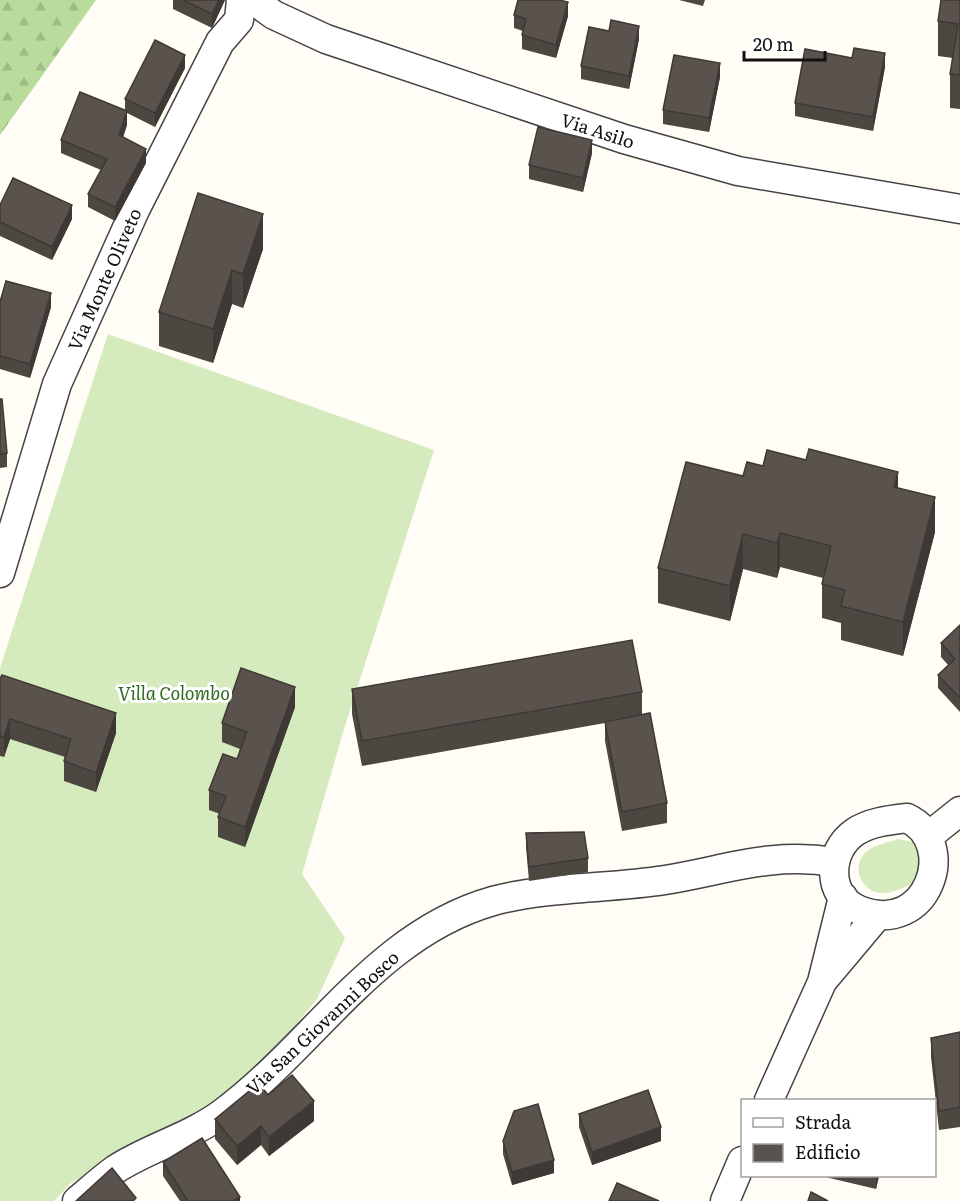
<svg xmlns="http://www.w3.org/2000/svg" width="960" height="1201" font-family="Literata,serif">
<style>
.grass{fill:#d5ebbd}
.forest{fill:url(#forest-firs)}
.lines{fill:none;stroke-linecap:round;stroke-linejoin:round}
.minor-casing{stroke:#444;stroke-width:31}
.minor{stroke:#fff;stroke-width:28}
.wall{fill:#4d4742}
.shaded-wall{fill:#3f3936}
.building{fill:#5a524d;stroke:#3f3936;stroke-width:1.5}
.labels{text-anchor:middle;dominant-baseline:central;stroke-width:6;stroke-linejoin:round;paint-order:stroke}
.street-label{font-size:18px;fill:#111;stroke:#fff}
.park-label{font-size:18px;font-style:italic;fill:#2f6b1f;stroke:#fff}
</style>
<defs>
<pattern id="forest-firs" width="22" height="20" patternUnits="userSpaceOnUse" patternTransform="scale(1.5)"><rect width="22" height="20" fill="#b9dc9c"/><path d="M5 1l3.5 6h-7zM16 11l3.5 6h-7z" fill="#9ebc85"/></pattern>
</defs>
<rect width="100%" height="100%" fill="#fffdf5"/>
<g class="grass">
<path d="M108 334 434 450 344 729 302 874 345 938 317 999 270 1057 200 1116 140 1144 71 1183 54 1201H0V668Z"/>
<path d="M898 839 914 842 924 853 916 882C907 886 895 892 885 893 865 895 850 871 864 854 871 845 887 843 898 839Z"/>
</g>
<path class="forest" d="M0 0H96L0 135Z"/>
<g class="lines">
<defs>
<g id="minor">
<path d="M253 0 274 15 326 39 624 139 738 171 960 209"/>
<path d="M0 573 57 384 135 210 220 42 239 20 241 0"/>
<path d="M907 818C960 843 928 938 859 910 826 896 827 851 855 832 870 822 890 820 907 818Z"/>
<path d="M935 831 960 811"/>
<path d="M825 978 878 915"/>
<path d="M769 1100 822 982 843 897"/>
<path d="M77 1201C90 1190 102 1179 116 1169 150 1147 191 1137 224 1112 316 1043 377 934 493 901 549 886 608 889 665 880 727 870 769 852 835 862"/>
<path d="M725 1201 742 1161"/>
</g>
</defs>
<use href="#minor" class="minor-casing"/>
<use href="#minor" class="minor"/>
</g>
<g class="wall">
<path d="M173 0H225L212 28 173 9Z"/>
<path d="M679 0H705L703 6Z"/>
<path d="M960 0V109L950 108V74L953 58 938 56V21Z"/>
<path d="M514 15 568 16 556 58 522 49V35L523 31 514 28Z"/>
<path d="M609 31 639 39 629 89 581 79V66Z"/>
<path d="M885 67 873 131 795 116V103Z"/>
<path d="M185 68 155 127 127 113V125L123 137 146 163 115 221 88 207V194L101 170 61 153V140L125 111V99Z"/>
<path d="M720 77 709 132 663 124V110Z"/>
<path d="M592 153 583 192 529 179V165Z"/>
<path d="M0 205 72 219 52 260 0 236Z"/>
<path d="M263 249 243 308 232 304 213 363 159 346V312Z"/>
<path d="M0 302 51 307 30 378 0 369Z"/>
<path d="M0 399 7 453V467L0 468Z"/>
<path d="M763 466 898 488 935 532 903 656 841 640V623L822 618V584L823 578 780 567 777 578 743 569 730 621 658 603V568L743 476Z"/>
<path d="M960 625V712L938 688V675L948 665 941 657V643Z"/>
<path d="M0 679 116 733 96 792 64 781V761L65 757 10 739 4 757 0 756Z"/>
<path d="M352 689 642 692V715L667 803V823L622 831 605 741V723L362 766 352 714Z"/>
<path d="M295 707 245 847 218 837V817L220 814 209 810V790L237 759 240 749 222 742V723Z"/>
<path d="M526 833 588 858V872L529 881 526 847Z"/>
<path d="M960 1032V1127L939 1130 931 1057V1038Z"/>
<path d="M268 1095 314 1121 269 1156 261 1145 237 1165 215 1139V1119Z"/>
<path d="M579 1114 661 1141 592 1165 579 1127Z"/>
<path d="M503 1141 554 1173 512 1185 503 1154Z"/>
<path d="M163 1162 240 1201H180L163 1176Z"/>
<path d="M821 1176H879L876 1189Z"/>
</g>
<g class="shaded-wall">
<path d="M219 0H225L212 28V14Z"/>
<path d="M568 2V16L556 58V45Z"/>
<path d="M639 26V39L629 89V76Z"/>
<path d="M885 53V67L873 131V117Z"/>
<path d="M185 55V68L155 127V113Z"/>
<path d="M720 63V77L709 132V118Z"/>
<path d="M127 111V125L119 149V135Z"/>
<path d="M592 140V153L583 192V178Z"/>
<path d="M146 149V163L115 221V207Z"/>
<path d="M72 205V219L52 260V247Z"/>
<path d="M263 214V249L243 308V274Z"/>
<path d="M232 270V304L213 363V329Z"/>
<path d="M51 293V307L30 378V364Z"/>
<path d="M898 472V506L894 487Z"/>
<path d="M935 497V532L903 656V622Z"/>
<path d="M780 533V567L777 578V543Z"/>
<path d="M743 534V569L730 621V586Z"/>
<path d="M295 687V707L245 847V827Z"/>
<path d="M116 713V733L96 792V773Z"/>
<path d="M10 719V739L4 757V737Z"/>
<path d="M314 1101V1121L269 1156V1137Z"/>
<path d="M261 1126V1145L237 1165V1146Z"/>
<path d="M661 1127V1141L592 1165V1152Z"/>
<path d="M554 1160V1173L512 1185V1172Z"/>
<path d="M876 1176H879L876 1189Z"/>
<path d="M240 1197V1201H233Z"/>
</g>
<g class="building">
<path d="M183 0H219L212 14Z"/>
<path d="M518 0H559L568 2 556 45 522 35 526 19 514 15Z"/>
<path d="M941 0H960V75L950 74 958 24 938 21Z"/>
<path d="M611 20 639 26 629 76 581 66 589 27 609 31Z"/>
<path d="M155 40 185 55 155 113 125 99Z"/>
<path d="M854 48 885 53 873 117 795 103 805 49 852 58Z"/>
<path d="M674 55 720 63 709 118 663 110Z"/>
<path d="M80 92 127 111 119 135 146 149 115 207 88 194 107 159 61 140Z"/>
<path d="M538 127 592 140 583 178 529 165Z"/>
<path d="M13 178 72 205 52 247 0 222V205Z"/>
<path d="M198 193 263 214 243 274 232 270 213 329 159 312Z"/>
<path d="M6 281 51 293 30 364 0 356V302Z"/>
<path d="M0 399H2L7 453 0 454Z"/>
<path d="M809 449 898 472 894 487 935 497 903 622 841 606 845 590 822 584 831 546 780 533 777 543 743 534 730 586 658 568 686 462 743 476 747 462 763 466 767 450 806 460Z"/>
<path d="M960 625V698L938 675 955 659 941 643Z"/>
<path d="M632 640 642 692 362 741 352 689Z"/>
<path d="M241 668 295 687 245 827 218 817 226 796 209 790 223 754 237 759 247 732 222 723Z"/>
<path d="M2 675 116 713 96 773 64 761 71 739 10 719 4 737 0 736V679Z"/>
<path d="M650 713 667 803 622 812 605 722Z"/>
<path d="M584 832 588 858 529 867 526 833Z"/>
<path d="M960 1032V1107L939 1111 931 1038Z"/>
<path d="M292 1075 314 1101 269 1137 261 1126 237 1146 215 1119 259 1083 268 1095Z"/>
<path d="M648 1090 661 1127 592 1152 579 1114Z"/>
<path d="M538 1104 554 1160 512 1172 503 1141 514 1111Z"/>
<path d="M202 1138 240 1197 233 1201H188L163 1162Z"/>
<path d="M112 1168 136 1198 133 1201H76Z"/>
<path d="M617 1183 659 1201H609Z"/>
<path d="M811 1192 828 1201H808Z"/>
</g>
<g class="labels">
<g class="street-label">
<text transform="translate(598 130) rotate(18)">Via Asilo</text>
<text transform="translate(104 279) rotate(-66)">Via Monte Oliveto</text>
<text transform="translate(322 1022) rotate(-43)">Via San Giovanni Bosco</text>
</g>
<g class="park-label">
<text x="174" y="692">Villa Colombo</text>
</g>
</g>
<rect x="741" y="1099" width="195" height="78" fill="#ffffff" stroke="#a0a0a0" stroke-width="1.5"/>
<rect x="753" y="1118" width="30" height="9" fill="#ffffff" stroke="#a0a0a0" stroke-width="1.5"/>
<text x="795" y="1129" font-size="18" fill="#111111">Strada</text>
<rect x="753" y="1144" width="30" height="18" fill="#5a524d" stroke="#a0a0a0" stroke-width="1.5"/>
<text x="795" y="1159" font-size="18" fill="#111111">Edificio</text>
<path d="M744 51v9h81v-9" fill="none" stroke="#111111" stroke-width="3"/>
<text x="753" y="51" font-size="18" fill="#111111" stroke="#ffffff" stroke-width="4.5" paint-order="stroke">20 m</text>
</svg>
